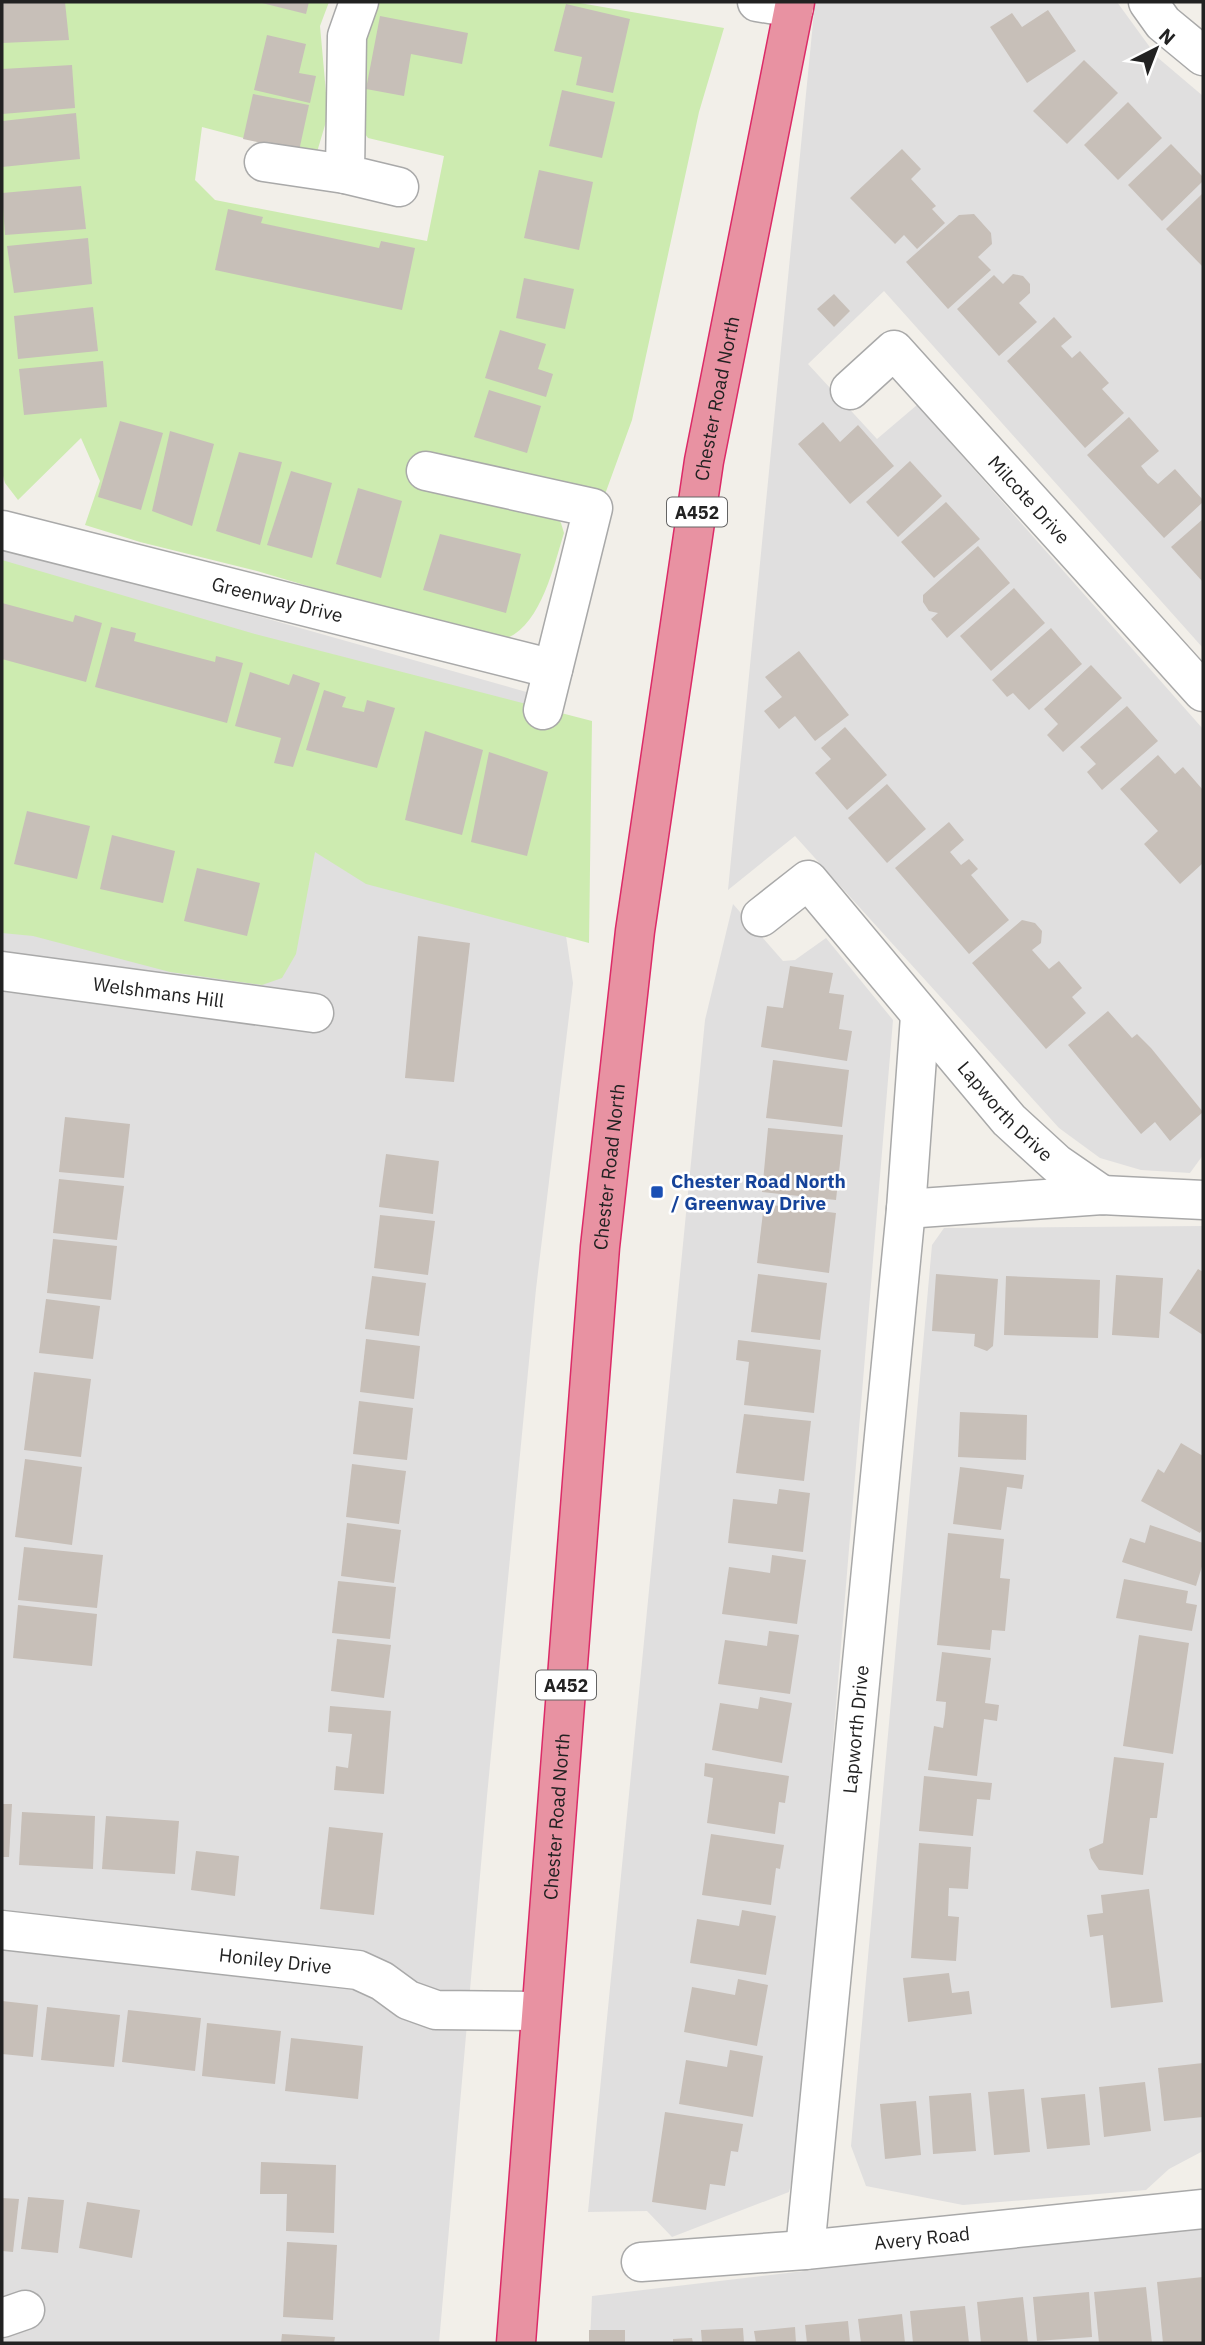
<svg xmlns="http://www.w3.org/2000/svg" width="1205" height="2345" font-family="'IBM Plex Sans',sans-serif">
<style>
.residential{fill:#e0dfdf}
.grass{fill:#cdebb0}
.building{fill:#c7bfb8}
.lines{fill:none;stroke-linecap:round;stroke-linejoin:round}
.minor-casing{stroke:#a9a9a9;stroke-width:41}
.highway-casing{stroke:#dc2a67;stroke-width:41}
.minor{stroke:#fff;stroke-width:38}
.highway{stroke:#e892a2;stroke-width:38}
.transit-dot{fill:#1a4fb4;stroke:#fff;stroke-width:2.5}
.labels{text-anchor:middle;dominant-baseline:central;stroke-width:5;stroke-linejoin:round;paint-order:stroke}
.shield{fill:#fff;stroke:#646464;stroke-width:2}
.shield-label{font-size:18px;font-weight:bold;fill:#222}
.street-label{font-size:19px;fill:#222;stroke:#fff}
.transit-label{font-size:19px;font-weight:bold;fill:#164399;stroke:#fff;text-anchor:start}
</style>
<rect width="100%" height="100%" fill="#f2efe9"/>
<g class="residential">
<path d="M815 2H1117L1157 57 1203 96V648L884 291 808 364 877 439 917 405 1203 729V1155L1190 1173 1141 1170 1100 1158 1059 1128 795 836 728 890Z"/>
<path d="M2 544 530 693 573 983 536 1289 487 1796 439 2343H2Z"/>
<path d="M733 904 783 961 795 960 826 938 893 1020 815 1958 796 2163 789 2192 672 2237 647 2211 588 2212 705 1020Z"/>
<path d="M1203 1226V2151L1169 2169 1146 2190 963 2205 866 2186 851 2146 932 1245 944 1228Z"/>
<path d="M1203 2224V2343H590L592 2296Z"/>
</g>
<g class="grass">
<path d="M2 2H329L320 26 328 115 317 152 308 155 202 127 195 180 215 200 427 241 444 156 368 138 362 130 357 63 373 2H574L724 28 699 112 632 420 604 497 551 509 561 523 564 533C553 568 538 640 493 641L257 571 140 542 85 525 100 481 81 438 18 500 5 483 2 472Z"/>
<path d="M2 560 255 634 592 721 589 943 366 884 315 852 296 954 282 978 262 985 170 972 33 936 2 933Z"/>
</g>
<g class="building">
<path d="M2 2H65L69 40 2 43Z"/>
<path d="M258 2H309L306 14Z"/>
<path d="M566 4 630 19 613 93 576 85 582 57 554 51Z"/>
<path d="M1048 10 1076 51 1027 83 990 27 1012 13 1022 27Z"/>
<path d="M380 16 468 33 462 64 411 54 404 96 366 89Z"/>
<path d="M267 35 306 44 299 73 316 76 310 103 254 90Z"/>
<path d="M1084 60 1118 93 1067 144 1033 111Z"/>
<path d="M72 65 75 108 2 114V69Z"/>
<path d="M562 90 615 102 602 158 549 146Z"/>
<path d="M253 94 309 105 299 151 243 139Z"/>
<path d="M1128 102 1162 138 1118 180 1084 145Z"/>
<path d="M76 113 80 159 2 167V121Z"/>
<path d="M1171 144 1203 177V181L1162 221 1128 185Z"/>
<path d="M902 149 921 169 911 179 936 206 932 209 945 223 917 249 904 235 895 244 850 198Z"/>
<path d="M539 170 593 182 579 250 524 238Z"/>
<path d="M81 186 86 229 5 235 2 193Z"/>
<path d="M1203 193V267L1166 229Z"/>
<path d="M228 209 263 217 261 223 379 248 381 241 415 248 402 310 215 270Z"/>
<path d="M974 214 991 233 992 244 978 257 991 270 948 309 906 262 959 215Z"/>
<path d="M88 238 92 284 14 293 7 246Z"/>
<path d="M1013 274 1023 276 1030 284V293L1019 303 1037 322 999 356 957 309 994 275 1003 284Z"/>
<path d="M524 278 574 289 565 329 516 318Z"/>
<path d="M834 294 850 311 834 327 817 309Z"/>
<path d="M93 307 98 351 18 359 14 316Z"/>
<path d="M1054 317 1072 337 1061 346 1072 358 1080 351 1109 383 1102 389 1124 413 1085 448 1007 361Z"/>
<path d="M500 330 546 344 538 369 553 374 546 397 485 378Z"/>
<path d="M103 361 107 407 24 415 19 369Z"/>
<path d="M489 390 541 406 527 453 474 437Z"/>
<path d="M1129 417 1159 451 1141 466 1148 475 1158 484 1175 469 1203 500V502L1164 538 1087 455Z"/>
<path d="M120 421 163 433 141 510 98 497Z"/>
<path d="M823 422 840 442 858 425 894 466 850 504 798 444Z"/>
<path d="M170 431 214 444 192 526 152 511Z"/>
<path d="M239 452 282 462 260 545 216 531Z"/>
<path d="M910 461 942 496 898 537 866 502Z"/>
<path d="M291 471 332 483 312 558 267 545Z"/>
<path d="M358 488 402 501 381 578 336 564Z"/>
<path d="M946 502 980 539 934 578 901 542Z"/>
<path d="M1203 519V582L1171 547Z"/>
<path d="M440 534 521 554 506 613 423 590Z"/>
<path d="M978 546 1010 583 947 638 931 619 938 613 929 611 923 602V595Z"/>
<path d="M1014 588 1045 623 991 671 960 636Z"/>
<path d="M2 603 73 622 75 615 102 623 86 682 2 659Z"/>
<path d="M111 627 136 633 134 641 215 662 216 656 243 663 227 723 95 687Z"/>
<path d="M1051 628 1082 664 1029 710 1013 693 1007 697 992 680Z"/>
<path d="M799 651 849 715 815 741 795 716 779 729 764 711 782 697 765 677Z"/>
<path d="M1091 665 1122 698 1063 752 1047 735 1058 724 1044 709Z"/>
<path d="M250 672 289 685 293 674 320 683 293 767 274 763 281 738 235 726Z"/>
<path d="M324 690 346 697 342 707 364 712 367 700 395 708 377 768 306 750Z"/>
<path d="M1127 706 1158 741 1102 790 1087 772 1096 764 1080 747Z"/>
<path d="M845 727 887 775 847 810 815 773 831 759 821 748Z"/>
<path d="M425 731 483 750 462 835 405 820Z"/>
<path d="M489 752 548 772 527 856 471 842Z"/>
<path d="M1158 755 1175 774 1183 767 1203 790V863L1180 884 1144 844 1158 831 1120 789Z"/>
<path d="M887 784 926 829 887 863 848 818Z"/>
<path d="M27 811 90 826 77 879 14 864Z"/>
<path d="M949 822 964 840 950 852 961 865 969 859 978 869 971 875 1009 920 969 954 895 868Z"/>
<path d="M112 835 175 851 163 903 100 889Z"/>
<path d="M197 868 260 883 247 936 184 921Z"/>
<path d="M1022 920 1035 923 1042 931 1041 943 1032 950 1049 969 1059 961 1082 988 1072 997 1086 1013 1046 1049 972 963Z"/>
<path d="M418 936 470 943 454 1082 405 1078Z"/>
<path d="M790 966 833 973 829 993 844 995 839 1029 852 1031 847 1061 761 1047 767 1006 783 1008Z"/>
<path d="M1108 1011 1132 1038 1137 1034 1151 1048 1203 1112 1170 1141 1155 1122 1141 1134 1068 1045Z"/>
<path d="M773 1060 849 1070 842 1127 766 1118Z"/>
<path d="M65 1117 130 1124 124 1178 59 1172Z"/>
<path d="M768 1128 843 1135 836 1200 762 1192Z"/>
<path d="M386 1154 439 1161 433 1214 379 1207Z"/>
<path d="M59 1179 124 1186 117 1240 53 1233Z"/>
<path d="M764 1204 836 1213 829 1273 757 1263Z"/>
<path d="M380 1215 435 1221 428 1275 374 1268Z"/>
<path d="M53 1239 117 1246 111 1300 47 1293Z"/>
<path d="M1198 1269 1203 1272V1335L1169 1313Z"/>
<path d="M758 1274 827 1283 820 1340 751 1332Z"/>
<path d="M936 1274 998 1279 993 1346 987 1351 974 1346 975 1334 932 1331Z"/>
<path d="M1116 1275 1163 1278 1159 1338 1112 1335Z"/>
<path d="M372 1276 426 1283 419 1336 365 1329Z"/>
<path d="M1006 1276 1100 1280 1098 1338 1004 1335Z"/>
<path d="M46 1299 100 1306 93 1359 39 1353Z"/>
<path d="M366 1339 420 1346 414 1399 360 1392Z"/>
<path d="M738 1340 821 1350 814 1413 744 1405 749 1362 736 1360Z"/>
<path d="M34 1372 91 1379 81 1457 24 1450Z"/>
<path d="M359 1401 413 1408 407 1460 353 1454Z"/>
<path d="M960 1412 1027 1415 1026 1460 958 1457Z"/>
<path d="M744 1414 811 1421 804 1481 736 1473Z"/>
<path d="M1181 1443 1203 1456V1527L1200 1533 1141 1501 1158 1469 1164 1473Z"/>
<path d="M25 1459 82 1467 72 1545 15 1537Z"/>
<path d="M352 1464 406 1471 399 1524 346 1517Z"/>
<path d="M960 1467 1024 1475 1022 1489 1007 1487 1001 1530 953 1524Z"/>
<path d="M779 1489 810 1493 803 1552 728 1543 733 1499 777 1504Z"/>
<path d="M347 1523 401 1530 394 1583 341 1576Z"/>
<path d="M1150 1525 1203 1543V1563L1196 1586 1122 1562 1130 1538 1145 1543Z"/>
<path d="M948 1533 1004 1539 1000 1578 1010 1579 1005 1631 992 1630 990 1650 937 1645Z"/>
<path d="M24 1547 103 1555 97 1608 18 1600Z"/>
<path d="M772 1555 806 1560 797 1624 722 1614 729 1567 770 1573Z"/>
<path d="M1124 1579 1188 1591 1186 1603 1197 1605 1192 1631 1116 1618Z"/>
<path d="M338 1581 396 1587 390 1639 332 1633Z"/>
<path d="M18 1605 97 1614 92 1666 13 1658Z"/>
<path d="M769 1631 799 1635 790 1694 718 1684 725 1640 767 1646Z"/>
<path d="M1139 1635 1189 1643 1173 1754 1123 1746Z"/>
<path d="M337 1639 391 1645 384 1698 331 1691Z"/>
<path d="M942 1652 991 1658 985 1703 999 1705 997 1721 984 1719 977 1776 928 1770 934 1726 943 1728 945 1714 946 1702 936 1701Z"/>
<path d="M760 1697 792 1703 782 1763 712 1750 720 1703 758 1709Z"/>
<path d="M330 1706 391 1711 384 1794 334 1790 336 1766 348 1768 352 1734 328 1732Z"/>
<path d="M1114 1757 1164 1763 1157 1818H1150L1143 1875 1099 1870 1091 1858 1089 1849 1103 1843Z"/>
<path d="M705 1763 789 1776 785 1803 779 1802 775 1834 707 1823 713 1778 704 1776Z"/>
<path d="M924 1776 992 1783 990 1800 977 1799 973 1836 919 1831Z"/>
<path d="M2 1804H12L9 1857H2Z"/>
<path d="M22 1812 95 1816 93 1869 19 1865Z"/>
<path d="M106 1816 179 1821 175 1874 102 1869Z"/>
<path d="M329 1827 383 1833 374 1915 320 1909Z"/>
<path d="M711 1834 784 1845 780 1869 776 1868 771 1905 702 1895Z"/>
<path d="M919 1843 971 1847 968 1889 949 1888 948 1916 959 1917 956 1961 911 1958Z"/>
<path d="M196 1851 239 1856 235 1896 191 1890Z"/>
<path d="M1149 1889 1163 2002 1111 2008 1103 1935 1090 1937 1087 1915 1103 1913 1101 1895Z"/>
<path d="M742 1910 776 1916 766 1975 690 1963 697 1919 739 1926Z"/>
<path d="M949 1973 952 1993 969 1991 972 2014 908 2022 903 1978Z"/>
<path d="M738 1979 768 1985 757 2046 684 2032 692 1987 735 1995Z"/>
<path d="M2 2001 38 2005 33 2057 2 2054Z"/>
<path d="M47 2007 120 2015 114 2067 41 2060Z"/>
<path d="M128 2010 201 2018 195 2071 122 2062Z"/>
<path d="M207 2023 281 2031 275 2084 202 2076Z"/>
<path d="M291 2038 363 2046 358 2099 285 2091Z"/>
<path d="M730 2050 763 2056 753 2117 679 2104 686 2060 727 2067Z"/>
<path d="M1203 2063V2117L1164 2121 1158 2068Z"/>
<path d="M1145 2082 1151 2131 1104 2137 1099 2087Z"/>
<path d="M1024 2089 1030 2152 994 2155 988 2092Z"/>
<path d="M971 2093 976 2151 933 2154 929 2096Z"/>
<path d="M1085 2094 1090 2145 1047 2149 1041 2098Z"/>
<path d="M916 2101 921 2155 885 2159 880 2104Z"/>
<path d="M665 2112 743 2124 738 2152 731 2151 725 2186 710 2184 706 2210 652 2202Z"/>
<path d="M261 2162 336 2165 334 2233 286 2231 287 2194H260Z"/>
<path d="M28 2197 64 2200 58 2253 21 2249Z"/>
<path d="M2 2198 19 2199 13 2252 2 2251Z"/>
<path d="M87 2202 140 2210 132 2258 79 2248Z"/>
<path d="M287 2242 337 2245 333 2320 283 2317Z"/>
<path d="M1203 2277V2343H1163L1157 2282Z"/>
<path d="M1146 2287 1152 2343H1099L1094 2292Z"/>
<path d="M1089 2292 1092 2337 1037 2341 1033 2297Z"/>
<path d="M1023 2297 1028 2343H981L977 2302Z"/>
<path d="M965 2306 969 2343H913L910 2311Z"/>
<path d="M902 2314 905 2343H861L858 2319Z"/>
<path d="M848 2321 850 2343H807L805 2325Z"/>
<path d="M795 2327 796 2343H756L754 2331Z"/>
<path d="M743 2328 744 2343H702L701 2330Z"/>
<rect x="589" y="2330" width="36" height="13"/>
<path d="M282 2334 335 2337 334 2343H281Z"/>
<path d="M692 2338 693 2343H673V2339Z"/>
</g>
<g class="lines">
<defs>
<g id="minor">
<path d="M359 2 347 36 345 174 399 187"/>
<path d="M757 2 794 8"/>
<path d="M1148 2 1163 23 1203 56"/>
<path d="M264 162 345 174"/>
<path id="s1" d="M850 390 894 350 1203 692"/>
<path d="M426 471 593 508 543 710"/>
<path id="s2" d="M2 530 553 669"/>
<path id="s3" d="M761 917 808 880 1009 1120 1057 1164 1102 1195"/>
<path id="s4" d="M2 971 314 1013"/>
<path d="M906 1209 1102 1195 1203 1200"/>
<path id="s5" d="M2 1930 358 1970 382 1981 408 2000 436 2010 540 2011"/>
<path id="s6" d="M805 2250 906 1209 920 1016"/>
<path id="s7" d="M641 2262 805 2250 1203 2209"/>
<path d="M2 2318 25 2310"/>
</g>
<g id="highway">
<path id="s8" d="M516 2343 600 1247 635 931 704 461 795 2"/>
</g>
</defs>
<use href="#minor" class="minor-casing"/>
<use href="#highway" class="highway-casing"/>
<use href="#minor" class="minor"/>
<use href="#highway" class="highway"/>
</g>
<rect class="transit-dot" x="650" y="1185" width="14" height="14" rx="3.5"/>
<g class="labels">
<g class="shield">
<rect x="667" y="497.5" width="60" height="29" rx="5"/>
<rect x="536" y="1670.5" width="60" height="29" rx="5"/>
</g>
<g class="shield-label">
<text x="697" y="512">A452</text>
<text x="566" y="1685">A452</text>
</g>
<g class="street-label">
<text stroke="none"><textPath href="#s8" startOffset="1956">Chester Road North</textPath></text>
<text stroke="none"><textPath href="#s1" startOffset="261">Milcote Drive</textPath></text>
<text stroke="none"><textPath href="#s2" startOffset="284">Greenway Drive</textPath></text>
<text stroke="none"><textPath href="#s4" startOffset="158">Welshmans Hill</textPath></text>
<text stroke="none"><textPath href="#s3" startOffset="364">Lapworth Drive</textPath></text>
<text stroke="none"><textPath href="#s8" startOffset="1180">Chester Road North</textPath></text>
<text stroke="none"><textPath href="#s6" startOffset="523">Lapworth Drive</textPath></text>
<text stroke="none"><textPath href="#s8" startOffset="528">Chester Road North</textPath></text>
<text stroke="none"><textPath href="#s5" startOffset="275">Honiley Drive</textPath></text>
<text stroke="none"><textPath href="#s7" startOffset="282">Avery Road</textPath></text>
</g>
<g class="transit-label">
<text x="671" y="1181">Chester Road North<tspan x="671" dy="22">/ Greenway Drive</tspan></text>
</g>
</g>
<rect width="1205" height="2345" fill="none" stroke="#222222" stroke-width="7"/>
<g transform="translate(1156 49) rotate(42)" stroke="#ffffff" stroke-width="5" paint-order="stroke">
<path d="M0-5L12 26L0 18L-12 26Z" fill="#222222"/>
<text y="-10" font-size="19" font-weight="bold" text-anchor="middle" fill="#222222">N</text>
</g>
</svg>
